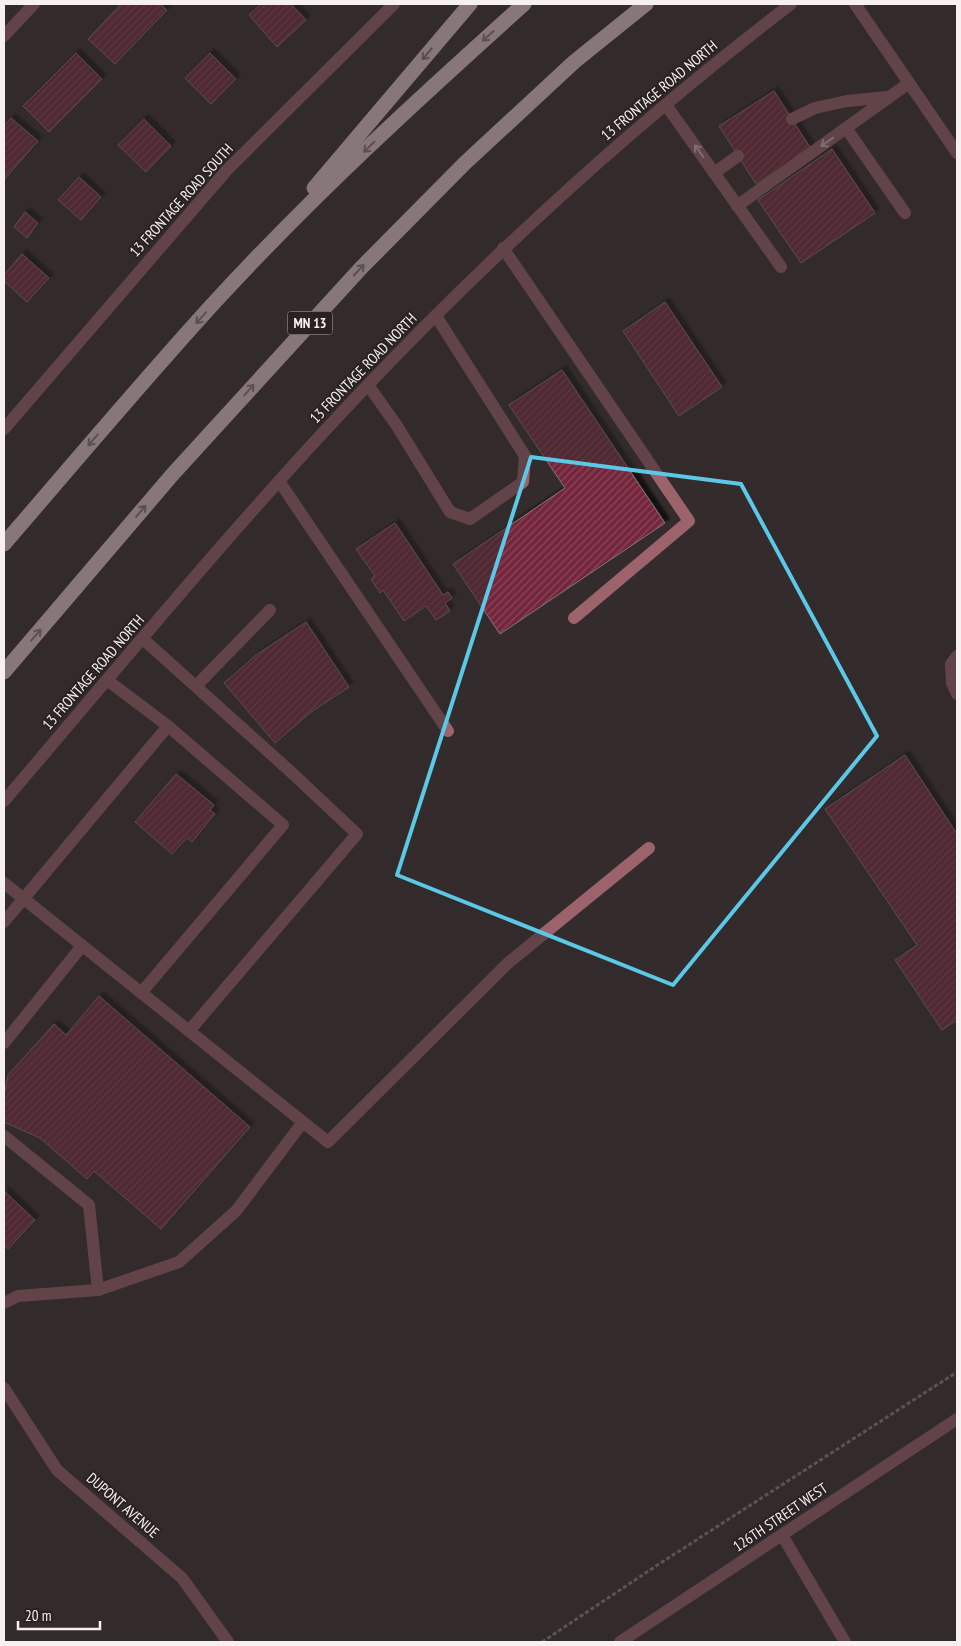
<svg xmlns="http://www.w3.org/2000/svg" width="961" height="1646" font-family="'PT Sans Narrow',sans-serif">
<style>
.building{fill:url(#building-hatch);stroke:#827879;filter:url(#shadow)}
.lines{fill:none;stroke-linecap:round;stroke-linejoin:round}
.path{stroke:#8c8586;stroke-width:3;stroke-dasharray:4 2.5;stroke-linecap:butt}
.service{stroke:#9c636c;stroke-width:12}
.minor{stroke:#9c636c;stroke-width:12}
.tertiary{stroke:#9c636c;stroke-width:12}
.motorway{stroke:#efd2d6;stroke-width:15}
.oneway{stroke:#8c7a7c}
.oneway2{stroke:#d6bfc2}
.marked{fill:none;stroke:#5ac8e6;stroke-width:4;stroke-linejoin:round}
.labels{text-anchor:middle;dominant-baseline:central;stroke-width:4;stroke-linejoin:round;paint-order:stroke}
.shield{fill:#292122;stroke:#b8b2b3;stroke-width:1}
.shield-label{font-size:14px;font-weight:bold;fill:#f6f0f1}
.street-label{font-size:15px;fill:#f6f0f1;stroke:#292122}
</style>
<defs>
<pattern id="building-hatch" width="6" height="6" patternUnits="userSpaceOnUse" patternTransform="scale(1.25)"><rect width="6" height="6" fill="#73273a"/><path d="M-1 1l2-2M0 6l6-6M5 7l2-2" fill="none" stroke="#884757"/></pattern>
<filter id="shadow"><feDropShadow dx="4.5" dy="-4.5" stdDeviation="1" flood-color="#0009"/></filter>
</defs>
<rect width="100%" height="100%" fill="#332b2c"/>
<g class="building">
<path d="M121 4H160L167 10 115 64 88 39Z"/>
<path d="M261 4H291L306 20 277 47 249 15Z"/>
<path d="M76 53 102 79 49 132 23 106Z"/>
<path d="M210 53 236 79 211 104 185 78Z"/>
<path d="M774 91 811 149 756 184 719 126Z"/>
<path d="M11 118 38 141 4 180V126Z"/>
<path d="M144 119 171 146 146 172 118 145Z"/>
<path d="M832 149 875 213 801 263 758 200Z"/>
<path d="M79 177 101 197 81 220 58 200Z"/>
<path d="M25 212 38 223 27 238 14 227Z"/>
<path d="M22 254 49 278 27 302 4 281V275Z"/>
<path d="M665 302 722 387 679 416 623 331Z"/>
<path d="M562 370 665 523 500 634 453 564 565 488 509 405Z"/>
<path d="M395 523 443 595 448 592 452 598 445 603 450 611 436 620 426 606 404 621 383 590 380 593 371 579 375 576 356 549Z"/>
<path d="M306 622 349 687 311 712 275 743 224 683 256 655Z"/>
<path d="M905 755 957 834V1020L942 1030 895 960 917 945 825 809Z"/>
<path d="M176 774 214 805 210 810 215 814 192 842 187 838 172 854 135 822Z"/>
<path d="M99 996 250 1127 161 1229 94 1171 87 1179 40 1138 4 1122V1096L8 1075 54 1024 66 1035Z"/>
<path d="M4 1191 35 1220 8 1249 4 1245Z"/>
</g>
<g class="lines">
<path class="path" d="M542 1642 656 1566 957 1372"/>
<g class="service">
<path d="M855 4 957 153"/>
<path d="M666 105 781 267"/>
<path d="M792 119 815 108 847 101 888 97"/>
<path d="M846 128 905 213"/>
<path d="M714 173 738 156"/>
<path d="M737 206 909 83"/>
<path d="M503 248 689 521 574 618"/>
<path d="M368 385 397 426 450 512 470 519 523 482 525 456 436 316"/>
<path d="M279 481 448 731"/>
<path d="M143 639 291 772 357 834 189 1031"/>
<path d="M957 656 951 664 952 683 957 694"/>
<path d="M196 686 270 610"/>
<path d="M4 883 328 1142 508 963 649 848"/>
<path d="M4 922 168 726 107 680"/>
<path d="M141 993 283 825 168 726"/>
<path d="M4 1043 82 946"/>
<path d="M4 1136 89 1205 98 1290"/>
<path d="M4 1303 18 1296 98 1290 179 1262 236 1211 303 1122"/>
<path d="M782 1535 845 1642"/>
</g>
<g class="minor">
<path d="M4 36 34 4"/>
<path d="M4 801C122 663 238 521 364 389 496 250 638 121 791 4"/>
<path d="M4 1388 57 1470 182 1578 228 1642"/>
</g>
<g class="tertiary">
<path d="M4 429 227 170 394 4"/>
<path d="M620 1642 957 1419"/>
</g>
<g class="motorway">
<path d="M314 188 470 4"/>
<path d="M4 544C73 464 141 383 212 305 310 198 417 100 524 4"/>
<path d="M4 672 172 475 361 268 465 163 574 62 646 4"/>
</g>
</g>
<defs><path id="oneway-shaft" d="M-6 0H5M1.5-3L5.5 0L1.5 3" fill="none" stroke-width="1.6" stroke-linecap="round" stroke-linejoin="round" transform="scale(1.25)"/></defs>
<g class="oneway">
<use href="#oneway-shaft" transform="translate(488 36) rotate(138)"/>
<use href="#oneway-shaft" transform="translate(427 54) rotate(130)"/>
<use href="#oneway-shaft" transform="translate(369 147) rotate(136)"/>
<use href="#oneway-shaft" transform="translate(359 270) rotate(-47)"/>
<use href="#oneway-shaft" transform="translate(201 318) rotate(132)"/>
<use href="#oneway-shaft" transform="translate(249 390) rotate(-48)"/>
<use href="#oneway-shaft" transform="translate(93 440) rotate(131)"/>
<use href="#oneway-shaft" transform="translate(141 511) rotate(-50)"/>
<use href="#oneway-shaft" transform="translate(36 635) rotate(-49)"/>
</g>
<g class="oneway2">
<use href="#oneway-shaft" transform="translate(827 142) rotate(145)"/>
<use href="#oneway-shaft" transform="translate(699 151) rotate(-126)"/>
</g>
<path d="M0 0H961V1646H0ZM531 457 741 484 877 736 673 985 397 875Z" fill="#332b2c" fill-opacity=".55" fill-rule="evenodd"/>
<path class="marked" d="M531 457 741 484 877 736 673 985 397 875Z"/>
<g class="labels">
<rect class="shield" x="287.5" y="311.5" width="45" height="23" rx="4"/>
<g class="shield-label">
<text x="310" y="323">MN 13</text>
</g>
<g class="street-label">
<text transform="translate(659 90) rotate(-40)">13 FRONTAGE ROAD NORTH</text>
<text transform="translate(181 200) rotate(-48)">13 FRONTAGE ROAD SOUTH</text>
<text transform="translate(363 368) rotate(-46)">13 FRONTAGE ROAD NORTH</text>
<text transform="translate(93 672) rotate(-49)">13 FRONTAGE ROAD NORTH</text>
<text transform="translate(123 1505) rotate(41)">DUPONT AVENUE</text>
<text transform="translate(780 1517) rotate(-34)">126TH STREET WEST</text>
</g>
</g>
<rect width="961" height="1646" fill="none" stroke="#f6f0f1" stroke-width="10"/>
<path d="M18 1621v8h82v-8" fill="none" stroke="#f6f0f1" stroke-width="2.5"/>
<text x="25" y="1621" font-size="15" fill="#f6f0f1" stroke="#292122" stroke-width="4" paint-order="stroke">20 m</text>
</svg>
